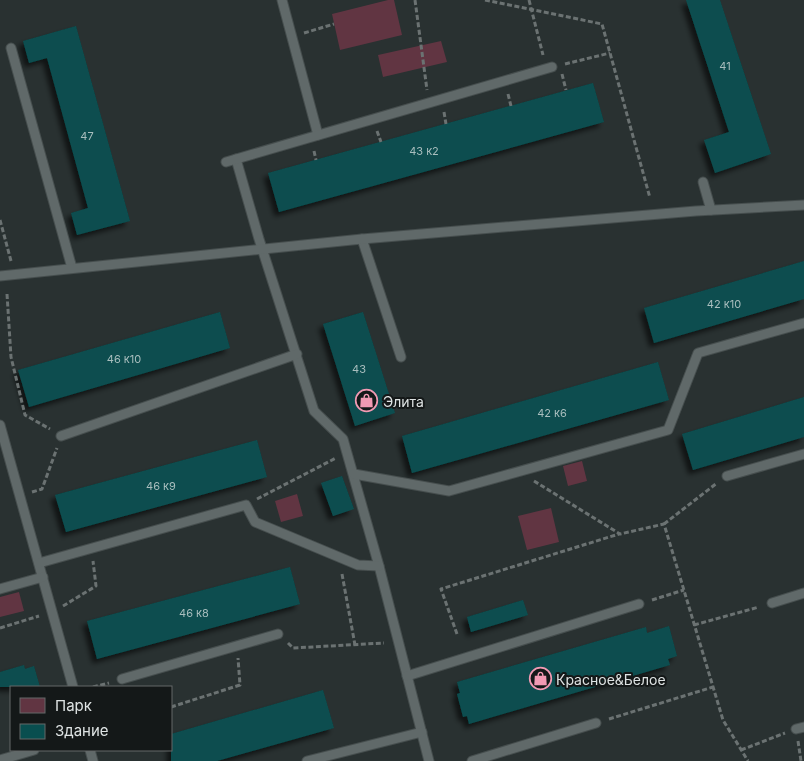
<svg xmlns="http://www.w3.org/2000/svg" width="804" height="761" font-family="Inter,sans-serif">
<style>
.green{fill:#613542}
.building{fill:#094e4f;filter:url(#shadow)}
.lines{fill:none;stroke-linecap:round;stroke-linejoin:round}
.service-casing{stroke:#464e4e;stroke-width:11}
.path{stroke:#6b7272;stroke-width:3;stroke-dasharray:5 2.5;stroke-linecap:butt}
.service{stroke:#606969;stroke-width:9}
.labels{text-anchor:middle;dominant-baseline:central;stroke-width:4;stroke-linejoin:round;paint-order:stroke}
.number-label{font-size:11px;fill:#a9bebe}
.poi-label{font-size:14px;fill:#dee3e3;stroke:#141818;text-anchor:start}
</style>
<defs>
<filter id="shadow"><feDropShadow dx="-4.5" dy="4.5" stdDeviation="2.5" flood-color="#0009"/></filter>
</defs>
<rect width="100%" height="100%" fill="#293131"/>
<g class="green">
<path d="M388 0H394L402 35 340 50 332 14Z"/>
<path d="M441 41 447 62 383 77 378 55Z"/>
<path d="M582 461 587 481 568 486 563 466Z"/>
<path d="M297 494 303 516 281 522 275 501Z"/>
<path d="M551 508 559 542 527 550 518 516Z"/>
<path d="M19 592 24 611 0 617V597Z"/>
</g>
<g class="building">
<path d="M686 0H720L771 154 715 173 704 140 729 132Z"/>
<path d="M76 26 130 221 77 235 71 213 88 208 47 58 29 63 23 41Z"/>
<path d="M593 83 604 122 279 212 268 173Z"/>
<path d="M804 261V299L654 343 644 308Z"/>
<path d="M220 312 230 348 29 407 18 370Z"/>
<path d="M363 312 395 413 355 426 323 324Z"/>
<path d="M658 362 669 400 412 473 402 436Z"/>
<path d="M804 397V437L693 470 682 434Z"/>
<path d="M257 440 267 477 66 532 55 495Z"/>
<path d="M342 476 354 509 333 516 321 483Z"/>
<path d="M290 567 300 604 97 659 87 621Z"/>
<path d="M523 600 528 615 471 632 467 617Z"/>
<path d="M669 626 677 656 668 659 670 665 469 724 467 716 463 717 457 694 460 693 457 682 646 627 647 633Z"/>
<path d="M24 665 25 669 34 666 40 687H0V672Z"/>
<path d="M323 690 334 728 217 761H171V734Z"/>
</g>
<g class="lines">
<defs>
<g id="service">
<path d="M282 0 318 135"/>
<path d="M11 48 72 268"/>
<path d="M236 159 259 239 314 411 343 439 379 566 429 761"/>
<path d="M226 162 552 67"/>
<path d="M703 182 711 210"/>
<path d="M362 239 401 357"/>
<path d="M0 276 362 239 696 211 804 205"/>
<path d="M0 425 73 687"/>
<path d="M61 436 297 354"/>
<path d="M354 474 449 491 668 430 698 353 804 323"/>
<path d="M727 476 804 454"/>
<path d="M39 563 246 505 255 522 358 565 379 566"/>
<path d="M0 589 43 577"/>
<path d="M772 603 804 593"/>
<path d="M407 676 639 604"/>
<path d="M122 679 278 634"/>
<path d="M796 729 804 727"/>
<path d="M90 750 93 761"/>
<path d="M0 760 34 750"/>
<path d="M307 761 422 732"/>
<path d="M472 761 596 723"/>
</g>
</defs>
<use href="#service" class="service-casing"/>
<g class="path">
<path d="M415 0 427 90"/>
<path d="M485 0 602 24 650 198"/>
<path d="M529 0 543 55"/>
<path d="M304 33 334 24"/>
<path d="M565 64 610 53"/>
<path d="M562 74 566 90"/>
<path d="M508 94 511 106"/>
<path d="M444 112 446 124"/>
<path d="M377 131 381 142"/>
<path d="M314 151 316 160"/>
<path d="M0 220 11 261"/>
<path d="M7 294 11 357 25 415 50 429"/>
<path d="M534 481 620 534 664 524 723 720 748 761"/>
<path d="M32 492 42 489 57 448"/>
<path d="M257 499 336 458"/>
<path d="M664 524 717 483"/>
<path d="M342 574 355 645"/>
<path d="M652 600 684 590"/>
<path d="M63 606 96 586 93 561"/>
<path d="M694 625 759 607"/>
<path d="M0 628 39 616"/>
<path d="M457 634 441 589 619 534"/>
<path d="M288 643 293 648 384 643"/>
<path d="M93 687 109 683"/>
<path d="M171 707 240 685 238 658"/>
<path d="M609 719 713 687"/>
<path d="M798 741 801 761"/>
<path d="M741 750 785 733"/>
</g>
<use href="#service" class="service"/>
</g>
<defs>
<symbol id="shop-ring" viewBox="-11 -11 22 22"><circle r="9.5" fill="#141818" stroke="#f19ab3" stroke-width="1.5"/><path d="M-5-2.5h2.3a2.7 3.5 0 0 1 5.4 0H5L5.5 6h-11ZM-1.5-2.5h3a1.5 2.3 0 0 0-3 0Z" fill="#f19ab3"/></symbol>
</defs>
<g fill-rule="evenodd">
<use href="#shop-ring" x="354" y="388" width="25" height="25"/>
<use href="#shop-ring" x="528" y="666" width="25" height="25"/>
</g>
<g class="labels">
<g class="number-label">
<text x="725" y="66">41</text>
<text x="87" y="136">47</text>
<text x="424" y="151">43 к2</text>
<text x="724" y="304">42 к10</text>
<text x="124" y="359">46 к10</text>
<text x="359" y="369">43</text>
<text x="552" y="413">42 к6</text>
<text x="161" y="486">46 к9</text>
<text x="194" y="613">46 к8</text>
</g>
<g class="poi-label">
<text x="383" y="401">Элита</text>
<text x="556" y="679">Красное&amp;Белое</text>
</g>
</g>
<rect x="10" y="686" width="162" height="65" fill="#141818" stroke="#656969"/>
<rect x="20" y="698" width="25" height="15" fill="#613542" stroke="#656969"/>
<text x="55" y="711" font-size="15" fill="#dee3e3">Парк</text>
<rect x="20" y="724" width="25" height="15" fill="#094e4f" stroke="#656969"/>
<text x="55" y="736" font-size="15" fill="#dee3e3">Здание</text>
</svg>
